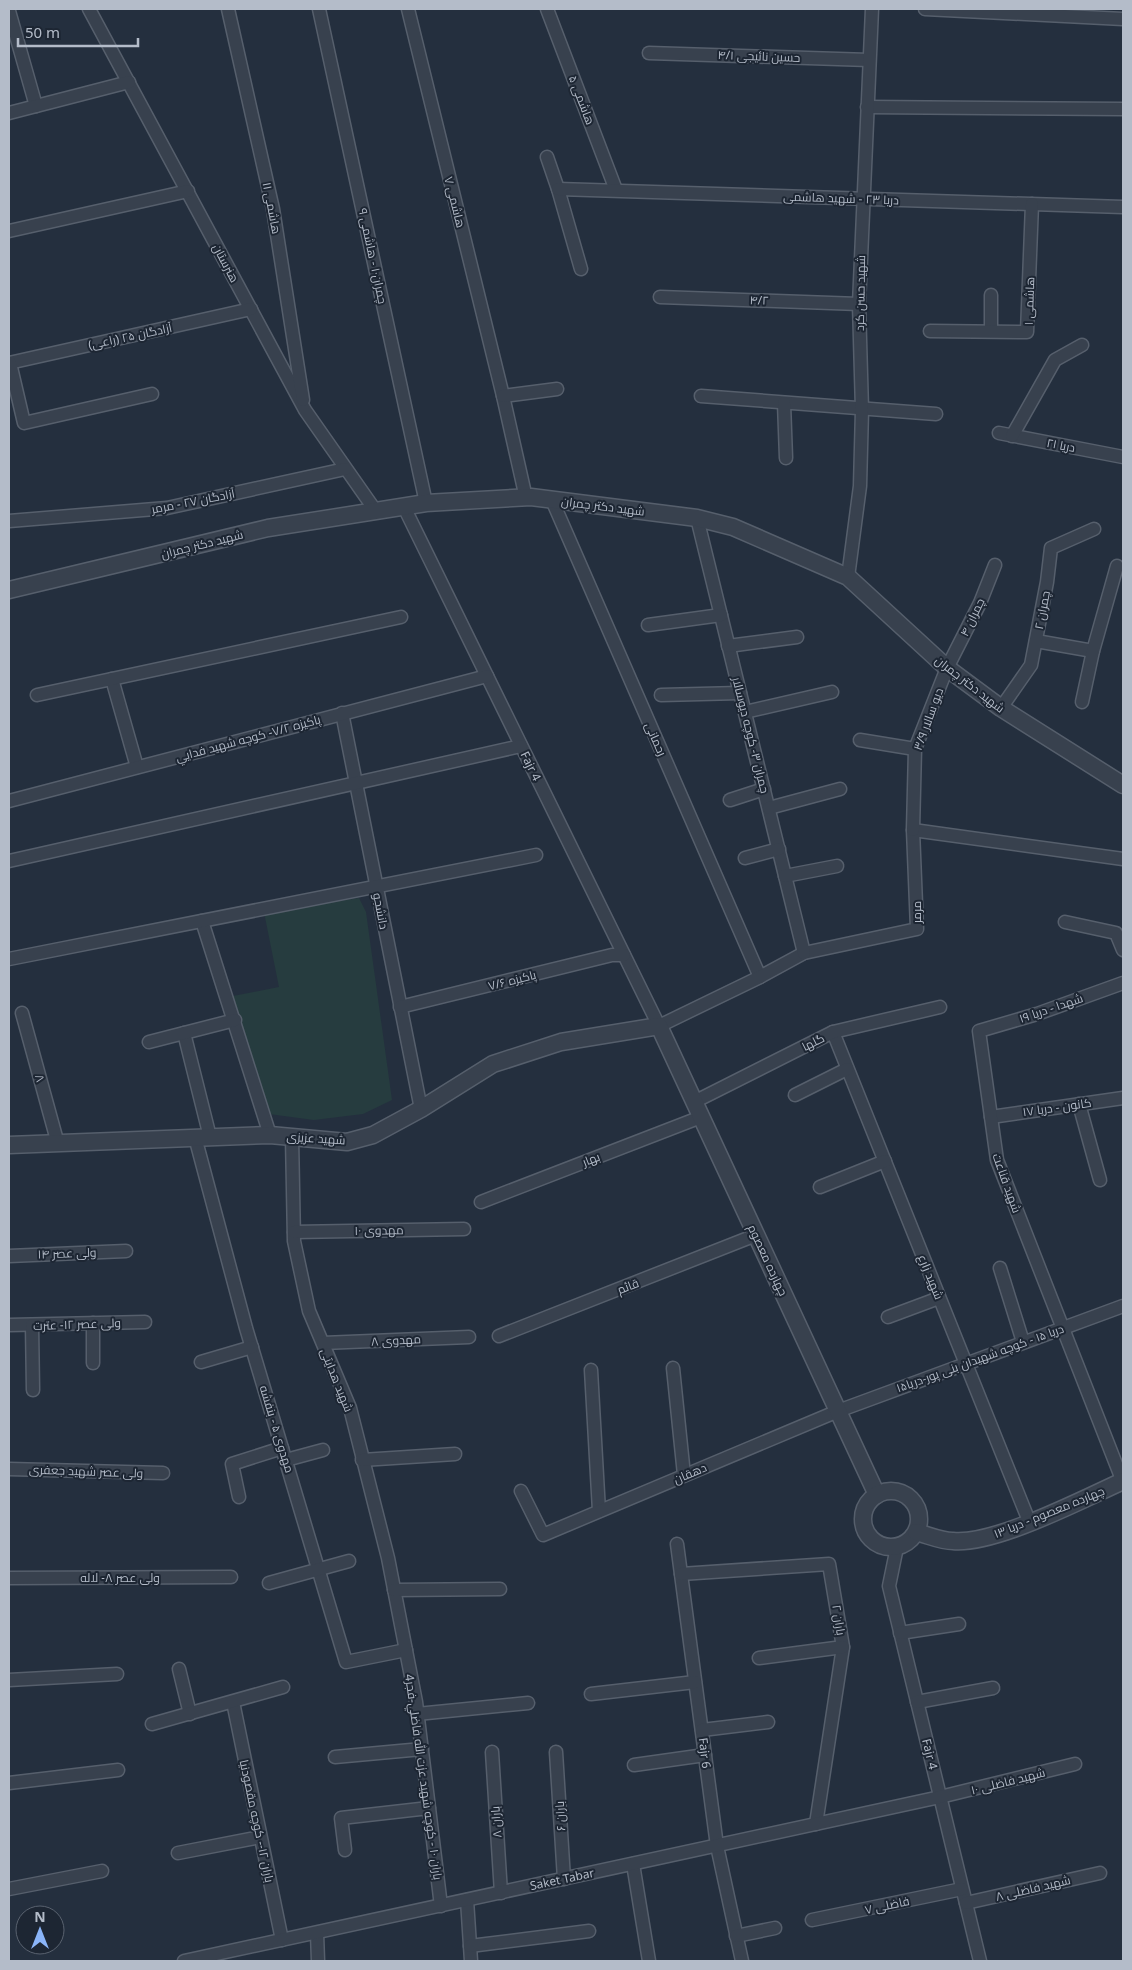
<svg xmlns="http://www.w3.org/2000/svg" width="1132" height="1970" font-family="'Noto Sans',Cairo,sans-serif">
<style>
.green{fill:#263c3f}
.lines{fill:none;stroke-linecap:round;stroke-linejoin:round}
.minor-casing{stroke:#565f6c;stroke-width:15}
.tertiary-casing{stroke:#565f6c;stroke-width:19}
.minor{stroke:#38414e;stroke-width:12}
.tertiary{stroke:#38414e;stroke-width:16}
.labels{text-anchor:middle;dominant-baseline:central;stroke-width:4;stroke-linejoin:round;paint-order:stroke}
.street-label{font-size:12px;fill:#b4bcc9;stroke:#1d2633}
</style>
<rect width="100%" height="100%" fill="#242f3e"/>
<path class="green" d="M359 898 366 912 392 1100 363 1114 314 1120 269 1114 233 996 279 987 264 912Z"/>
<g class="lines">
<defs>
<g id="minor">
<path d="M89 9 305 410 375 510"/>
<path d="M228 9 273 209 303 400"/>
<path d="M319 9 426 503"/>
<path d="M408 9 503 396 526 498"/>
<path d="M547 9 616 190"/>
<path d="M925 9 1123 19"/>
<path d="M9 11 36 106"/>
<path d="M649 53 869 60"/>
<path d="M867 107 1123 109"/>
<path d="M9 113 129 82"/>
<path d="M547 157 558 189 581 269"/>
<path d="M558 189 1123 207"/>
<path d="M9 231 188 191"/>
<path d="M991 295V331"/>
<path d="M660 297 859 304"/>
<path d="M930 331 1027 332 1032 204"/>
<path d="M9 363 251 309"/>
<path d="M10 363 24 423 152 394"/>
<path d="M503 396 557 389"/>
<path d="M701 396 936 414"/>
<path d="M784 403 786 458"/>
<path d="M999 433 1123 457"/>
<path d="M1012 436 1055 360 1082 345"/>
<path d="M552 500 760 977"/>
<path d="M404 507 659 1026 760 977 804 953 917 929 913 830 1123 859"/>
<path d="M697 518 804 953"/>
<path d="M9 521 167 508 345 469"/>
<path d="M848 577 860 486 862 410 859 304 872 9"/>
<path d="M648 625 721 615"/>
<path d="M1036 641 1093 651"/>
<path d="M728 646 797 637"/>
<path d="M112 679 137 767"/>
<path d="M37 695 401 617"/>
<path d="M661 695 740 693"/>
<path d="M1082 702 1093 651 1117 566"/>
<path d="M1001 708 1031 665 1047 582 1051 548 1094 529"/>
<path d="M745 712 832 692"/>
<path d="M342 713 421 1109"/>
<path d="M860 740 915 749"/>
<path d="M730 800 764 789"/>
<path d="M9 801 487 676"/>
<path d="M769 808 840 789"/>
<path d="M913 830 915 749 947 668 980 603 995 565"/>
<path d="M745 858 779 849"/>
<path d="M9 861 521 746"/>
<path d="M785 876 837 866"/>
<path d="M202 921 270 1135"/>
<path d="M1065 922 1116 933 1123 950"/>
<path d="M9 959 536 855"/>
<path d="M400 1007 612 955H624"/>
<path d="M22 1013 58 1144"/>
<path d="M833 1032 1029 1521"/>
<path d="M184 1033 210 1137"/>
<path d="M149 1042 235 1020"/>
<path d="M795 1095 847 1069"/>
<path d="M694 1102 833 1032 940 1007"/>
<path d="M1079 1104 1100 1180"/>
<path d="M991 1117 1123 1098"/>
<path d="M195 1137 246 1328 346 1662 406 1650"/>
<path d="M292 1137 294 1241 309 1311 350 1408 388 1558 416 1702 441 1906"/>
<path d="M820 1187 885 1161"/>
<path d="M481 1202 701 1117"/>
<path d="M294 1232 464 1229"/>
<path d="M9 1256 126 1251"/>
<path d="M1000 1268 1023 1342"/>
<path d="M888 1317 939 1298"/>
<path d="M93 1323V1363"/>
<path d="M9 1325 145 1322"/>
<path d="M32 1325 33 1390"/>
<path d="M499 1336 756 1235"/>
<path d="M323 1343 469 1337"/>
<path d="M201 1362 252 1347"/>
<path d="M673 1368 684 1475"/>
<path d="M591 1370 599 1511"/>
<path d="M286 1460 323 1450"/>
<path d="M362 1460 455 1454"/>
<path d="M9 1469 163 1473"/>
<path d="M1123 1482 997 1160 979 1031 1037 1014 1123 983"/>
<path d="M521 1491 543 1535 838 1411 1123 1306"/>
<path d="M239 1497 232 1464 282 1448"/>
<path d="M677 1544 717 1846 742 1961"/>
<path d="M897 1547 889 1586 980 1961"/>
<path d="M681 1574 829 1564 843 1647 816 1824"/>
<path d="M9 1578 231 1577"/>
<path d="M269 1583 349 1561"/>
<path d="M394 1590 500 1589"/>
<path d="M900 1633 959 1624"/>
<path d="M759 1658 843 1647"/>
<path d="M179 1669 190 1714"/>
<path d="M9 1680 117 1674"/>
<path d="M591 1694 695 1682"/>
<path d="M233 1702 282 1940"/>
<path d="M917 1702 993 1688"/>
<path d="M417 1714 528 1703"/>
<path d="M152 1724 283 1687"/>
<path d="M702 1730 768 1722"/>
<path d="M492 1752 501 1893"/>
<path d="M556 1752 564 1879"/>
<path d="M335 1757 422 1749"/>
<path d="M634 1765 705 1755"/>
<path d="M9 1783 118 1770"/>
<path d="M345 1850 341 1818 429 1808"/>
<path d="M178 1853 260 1837"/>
<path d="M633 1864 649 1961"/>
<path d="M9 1889 102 1871"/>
<path d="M467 1900 471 1961"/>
<path d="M966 1903 1100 1873"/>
<path d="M812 1920 962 1889"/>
<path d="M317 1933 318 1961"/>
<path d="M736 1936 775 1928"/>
<path d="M470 1946 589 1931"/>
<path d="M184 1961 940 1797 1075 1764"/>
</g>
<g id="tertiary">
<path d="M9 590 268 528 426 503 531 497 697 518 733 527 848 577 947 668 1001 708 1123 785"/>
<path d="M9 1145 270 1135 347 1142 373 1135 421 1109 493 1064 561 1042 659 1026 877 1495"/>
<circle cx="891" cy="1519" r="28"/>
<path d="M916 1532C928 1535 941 1541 953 1541 995 1545 1083 1499 1123 1481"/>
</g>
</defs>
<use href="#minor" class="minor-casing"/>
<use href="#tertiary" class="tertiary-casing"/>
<use href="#minor" class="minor"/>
<use href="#tertiary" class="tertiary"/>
</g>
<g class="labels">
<g class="street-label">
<text transform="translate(759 56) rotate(2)">حسین نائیجی ۴/۱</text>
<text transform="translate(582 100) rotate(69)">هاشمی ۵</text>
<text transform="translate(841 198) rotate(2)">دریا ۲۳ - شهید هاشمی</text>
<text transform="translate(455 202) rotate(76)">هاشمی ۷</text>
<text transform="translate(272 208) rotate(79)">هاشمی ۱۱</text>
<text transform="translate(373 256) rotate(78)">چمران۱۰ - هاشمی ۹</text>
<text transform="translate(226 263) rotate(62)">هنرستان</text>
<text transform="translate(860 293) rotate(-89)">شهید حسن کرد</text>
<text transform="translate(759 300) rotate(2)">۴/۲</text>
<text transform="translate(1029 301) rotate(-88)">هاشمی ۱</text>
<text transform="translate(130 336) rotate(-12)">آزادگان ۲۵ (راعی)</text>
<text transform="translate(1061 445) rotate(11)">دریا ۲۱</text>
<text transform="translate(193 501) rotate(-11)">آزادگان ۲۷ - مرمر</text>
<text transform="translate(603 506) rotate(7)">شهید دکتر چمران</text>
<text transform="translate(202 544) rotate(-14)">شهید دکتر چمران</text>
<text transform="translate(1042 610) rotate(-79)">چمران ۲</text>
<text transform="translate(972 617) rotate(-64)">چمران ۴</text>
<text transform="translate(970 684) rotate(38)">شهید دکتر چمران</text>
<text transform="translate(928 719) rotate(-70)">دیو سالار ۳/۹</text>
<text transform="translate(751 735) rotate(76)">چمران ۳- كوچه ديوسالار</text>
<text transform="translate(248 738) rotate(-15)">پاکیزه ۷/۲- كوچه شهيد فدايي</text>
<text transform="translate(656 739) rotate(66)">رحمانی</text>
<text transform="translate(531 766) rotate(64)">Fajr 4</text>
<text transform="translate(381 911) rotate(79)">دانشجو</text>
<text transform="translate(916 912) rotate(-90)">مرمر</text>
<text transform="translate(512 980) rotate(-14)">پاکیزه ۷/۶</text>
<text transform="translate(1051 1008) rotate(-19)">شهدا - دریا ۱۹</text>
<text transform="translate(813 1042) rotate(-27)">گلها</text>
<text transform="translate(40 1078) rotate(74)">۸</text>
<text transform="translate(1057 1107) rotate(-8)">کانون - دریا ۱۷</text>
<text transform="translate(316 1138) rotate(4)">شهید عزیزی</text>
<text transform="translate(591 1159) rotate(-21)">بهار</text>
<text transform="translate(1007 1183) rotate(70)">شهید قناعت</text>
<text transform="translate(379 1230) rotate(-1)">مهدوی ۱۰</text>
<text transform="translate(67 1253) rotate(-2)">ولی عصر ۱۴</text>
<text transform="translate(768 1260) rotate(65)">چهارده معصوم</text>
<text transform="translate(931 1277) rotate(68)">شهید زارع</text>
<text transform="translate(628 1286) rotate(-21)">قائم</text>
<text transform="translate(77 1324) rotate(-2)">ولی عصر ۱۲- عترت</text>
<text transform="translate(396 1340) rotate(-3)">مهدوی ۸</text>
<text transform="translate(980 1358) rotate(-20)">دریا ۱۵ - كوچه شهيدان بنی پور-دريا۱۵</text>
<text transform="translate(337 1380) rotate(68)">شهید هدایتی</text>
<text transform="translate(277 1429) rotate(73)">مهدوی ۵ - بنفشه</text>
<text transform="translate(86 1471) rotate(2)">ولی عصر شهید جعفری</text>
<text transform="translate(690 1473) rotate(-23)">دهقان</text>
<text transform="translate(1049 1512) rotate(-22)">چهارده معصوم - دریا ۱۳</text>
<text x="120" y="1577">ولی عصر ۸- لاله</text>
<text transform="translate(839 1620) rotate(81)">باران ۲</text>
<text transform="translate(705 1753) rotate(83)">Fajr 6</text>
<text transform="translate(930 1754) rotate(76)">Fajr 4</text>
<text transform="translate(424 1777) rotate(82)">باران ۱۰ - كوچه شهيد عزت الله فاضلي-فجر4</text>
<text transform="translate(1008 1781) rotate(-14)">شهید فاضلی ۱۰</text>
<text transform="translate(560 1816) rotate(-93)">باران ۶</text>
<text transform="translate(257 1821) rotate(78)">باران ۱۲-- كوچه مقصودنيا</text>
<text transform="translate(496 1822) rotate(-94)">باران ۸</text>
<text transform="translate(562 1879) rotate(-12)">Saket Tabar</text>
<text transform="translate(1033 1888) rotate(-13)">شهید فاضلی ۸</text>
<text transform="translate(887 1905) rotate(-12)">فاضلی ۷</text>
</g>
</g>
<rect width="1132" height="1970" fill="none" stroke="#b4bcc9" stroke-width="20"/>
<g transform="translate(40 1930)"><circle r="24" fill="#1d2633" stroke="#59626f"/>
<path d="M0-4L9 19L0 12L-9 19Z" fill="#8ab4f8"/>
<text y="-8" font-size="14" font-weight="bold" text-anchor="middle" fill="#b4bcc9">N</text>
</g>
<path d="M18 38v8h120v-8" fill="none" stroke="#b4bcc9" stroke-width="2.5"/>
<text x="25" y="38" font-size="15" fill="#b4bcc9" stroke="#1d2633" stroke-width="4" paint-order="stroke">50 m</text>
</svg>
